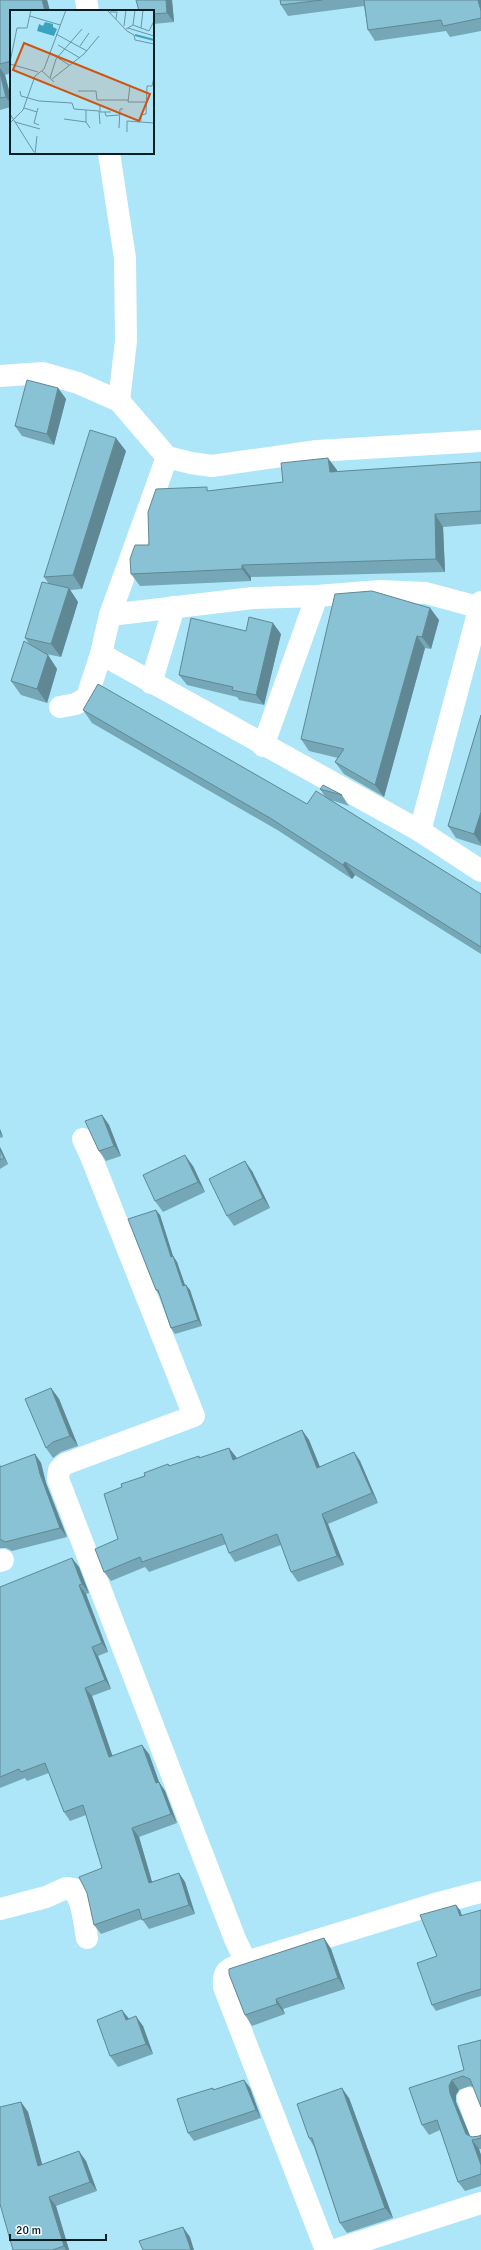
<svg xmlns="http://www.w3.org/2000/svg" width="481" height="2250" font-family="Signika,sans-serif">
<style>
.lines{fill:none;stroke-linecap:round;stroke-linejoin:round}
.minor{stroke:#fff;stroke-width:22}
.wall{fill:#76a7b6}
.shaded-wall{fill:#608894}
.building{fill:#89c2d4;stroke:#608894}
.inset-river{fill:none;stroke:#3ca3be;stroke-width:2}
.inset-road{fill:none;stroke:#6a96a3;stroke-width:1}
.view{fill:#d1530e;fill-opacity:0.15;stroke:#d1530e;stroke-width:2}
.inset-edge{fill:none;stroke:#061e24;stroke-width:2}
</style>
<rect width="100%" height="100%" fill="#ace6f8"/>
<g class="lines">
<g class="minor">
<path d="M86 0 88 11"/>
<path d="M109 153 125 258 126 341 119 401"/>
<path d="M0 376 43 373 78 383 119 401 167 457 191 463 212 466 317 451 481 441"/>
<path d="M110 615 253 598 317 596 380 591 426 593 481 608"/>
<path d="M101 654 420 831 481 871"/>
<path d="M151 683 174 607"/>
<path d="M60 707 76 704 87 697 101 654 110 615 167 457"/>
<path d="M263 746 317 596"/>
<path d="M420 831 481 602"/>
<path d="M83 1139 90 1154 194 1416 65 1464 59 1470 58 1479 235 1939 246 1962"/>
<path d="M0 1561 3 1560"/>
<path d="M0 1909 46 1897 66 1888 73 1889C83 1902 84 1922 87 1938"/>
<path d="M468 2098 481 2134"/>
<path d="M326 2250 224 1987C222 1968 231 1968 246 1962L435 1904 481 1892"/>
<path d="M335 2250 481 2203"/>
</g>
</g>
<g class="wall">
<path d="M0 0H47L50 11H11V73L5 75 11 98V107L0 110Z"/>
<path d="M172 0 174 22 153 24V11Z"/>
<path d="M280 0H481V31L450 37 446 31 375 41 368 30 364 6 288 16 281 5Z"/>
<path d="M58 388 66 399 54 445 22 436 15 426Z"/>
<path d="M126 451 82 589 70 590 78 602 61 657 46 654 48 655 57 669 47 703 21 695 11 681 30 645 25 638 49 584 44 577Z"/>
<path d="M481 462V524L443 527 445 572 251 577V581L140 586 131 574 149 545 210 491 283 482 337 470V472Z"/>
<path d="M430 608 439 620 431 649 425 648 384 797 344 774 335 762 338 758 309 751 301 739Z"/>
<path d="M246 631 281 634 264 705 239 700 237 697 187 685 179 675Z"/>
<path d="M83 710 307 804 326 798 320 789 342 795 349 806 331 800 481 894V954L355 875 352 879 279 831 92 723Z"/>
<path d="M481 715V846L456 838 448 826Z"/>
<path d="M102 1115 109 1125 121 1156 106 1161 99 1151Z"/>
<path d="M0 1129 3 1137 0 1138Z"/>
<path d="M0 1147 8 1164 0 1169Z"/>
<path d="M193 1166 205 1192 163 1212 155 1201Z"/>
<path d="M252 1171 270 1208 234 1226 227 1216Z"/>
<path d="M160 1215 173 1256 177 1262 185 1285 190 1290 202 1326 175 1334 171 1328 160 1296 156 1290Z"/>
<path d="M51 1388 59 1399 78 1446 61 1452 53 1458 46 1448Z"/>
<path d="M302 1430 309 1440 320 1467 354 1452 360 1461 378 1503 328 1524 344 1565 298 1582 291 1572 281 1545 235 1562 229 1553 226 1544 149 1572 145 1567 111 1581 104 1572 118 1539 122 1487 168 1464 170 1466 199 1456 200 1458 229 1448 237 1458Z"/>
<path d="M35 1454 41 1463 46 1483 67 1537 12 1551 6 1548H0V1464L1 1467Z"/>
<path d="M79 1567 89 1593 86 1594 108 1652 98 1656 111 1689 92 1696 112 1756 149 1754 159 1782 165 1791 177 1823 139 1837 152 1882 179 1873 185 1882 195 1914 149 1929 142 1919 101 1934 94 1925 102 1868 86 1815 70 1821 64 1812 49 1773 27 1781 25 1778 0 1788V1587Z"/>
<path d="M460 1910 462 1916 481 1910V1996L471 1999 436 2011 432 2005 437 1956Z"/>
<path d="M324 1938 331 1949 345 1989 283 2009 285 2014 252 2026 245 2015Z"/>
<path d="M129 2019 143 2026 153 2054 118 2067 110 2056Z"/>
<path d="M458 2046 473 2087 470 2086 459 2090 456 2095V2102L470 2136 472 2137 479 2136 481 2135V2149H479L481 2155V2186L465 2191 458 2182 440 2130 429 2135 422 2125 409 2088 464 2070Z"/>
<path d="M244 2080 250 2088 261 2118 194 2141 188 2133 214 2090Z"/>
<path d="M349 2098 393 2218 347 2233 340 2223 314 2147 309 2138Z"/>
<path d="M21 2102 28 2112 42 2164 86 2161 97 2191 56 2206 69 2250H13Z"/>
</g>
<g class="shaded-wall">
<path d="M42 0H47L50 11H45Z"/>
<path d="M166 0H172L174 22 167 13Z"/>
<path d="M478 0H481V11Z"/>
<path d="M0 68 5 75 11 98V104L6 97 0 73Z"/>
<path d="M58 388 66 399 54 445 47 434Z"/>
<path d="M116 438 126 451 82 589 73 575Z"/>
<path d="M328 458 337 470 338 485 330 472Z"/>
<path d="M435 514 443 527 445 572 436 559Z"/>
<path d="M242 565 251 577V581L242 569Z"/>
<path d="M69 588 78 602 61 657 51 644Z"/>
<path d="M430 608 439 620 431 649 422 637Z"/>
<path d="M273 623 281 634 264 705 256 695Z"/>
<path d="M417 636 425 648 384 797 375 785Z"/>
<path d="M48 655 57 669 47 703 37 689Z"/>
<path d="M481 812V844L474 834Z"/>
<path d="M345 862 355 875 352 879 343 865Z"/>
<path d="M102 1115 109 1125 121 1156 114 1146Z"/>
<path d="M0 1129 3 1137 0 1133Z"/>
<path d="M0 1147 8 1164 4 1158 0 1150Z"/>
<path d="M185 1155 193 1166 205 1192 198 1182Z"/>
<path d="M245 1161 252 1171 270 1208 263 1198Z"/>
<path d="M156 1210 160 1215 173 1256 177 1262 187 1291 183 1286 171 1257Z"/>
<path d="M186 1285 190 1290 202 1326 198 1320Z"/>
<path d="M51 1388 59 1399 78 1446 70 1436Z"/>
<path d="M302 1430 309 1440 324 1477 317 1468Z"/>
<path d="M229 1448 236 1457 240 1469 233 1460Z"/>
<path d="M354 1452 360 1461 378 1503 372 1493Z"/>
<path d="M35 1454 41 1463 46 1483 67 1537 60 1528 40 1474Z"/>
<path d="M322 1514 328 1524 344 1565 337 1556Z"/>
<path d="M72 1558 79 1567 89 1593 82 1584Z"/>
<path d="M79 1585 86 1594 108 1652 102 1643Z"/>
<path d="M92 1647 98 1656 111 1689 105 1680Z"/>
<path d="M85 1688 92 1696 116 1766 109 1757Z"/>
<path d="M142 1745 149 1754 159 1782 165 1791 177 1823 171 1814 156 1783Z"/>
<path d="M132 1828 139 1837 155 1892 149 1883Z"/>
<path d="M179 1873 185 1882 195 1914 189 1905Z"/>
<path d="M456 1905 460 1910 464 1922 460 1916Z"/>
<path d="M324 1938 331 1949 345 1989 338 1978Z"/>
<path d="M276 1999 283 2009 285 2014 277 2004Z"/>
<path d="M122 2010 130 2020H126Z"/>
<path d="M136 2016 143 2026 153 2054 146 2044Z"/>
<path d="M244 2080 250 2088 261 2118 256 2110Z"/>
<path d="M452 2080 459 2090 456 2095V2102L473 2143 466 2134 450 2093 449 2086Z"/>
<path d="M342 2088 349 2098 393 2218 385 2208Z"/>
<path d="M21 2102 28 2112 45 2175 38 2166Z"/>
<path d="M472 2140 479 2149 481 2155V2165Z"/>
<path d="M79 2151 86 2161 97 2191 90 2182Z"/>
<path d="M49 2197 56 2206 69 2250H66L64 2246Z"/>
<path d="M183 2227 190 2237 194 2250H191Z"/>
</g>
<g class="building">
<path d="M0 0H42L45 11H11V61L0 64Z"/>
<path d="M136 0H166L167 13 153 14V11H139Z"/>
<path d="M280 0H322L281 5Z"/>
<path d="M364 0H478L481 11V18L443 26 441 20 368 30Z"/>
<path d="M0 73 6 97 0 98Z"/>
<path d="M27 380 58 388 47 434 15 426Z"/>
<path d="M90 430 116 438 73 575 44 577Z"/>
<path d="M328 458 330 472 481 462V511L435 514 436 559 242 565V569L131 574 130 559 135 545H149L148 512 156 489 207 487V491L283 482 281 463Z"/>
<path d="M42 582 69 588 51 644 25 638Z"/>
<path d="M372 591 430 608 422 637 417 636 375 785 335 762 344 749 301 739 335 594Z"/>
<path d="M249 617 273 623 256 695 232 690 233 687 179 675 191 618 246 631Z"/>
<path d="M24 641 48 655 37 689 11 681Z"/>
<path d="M98 684 307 804 316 791 481 894V947L345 862 343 865 270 818 83 710Z"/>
<path d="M481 715V812L474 834 448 826Z"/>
<path d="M323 785 342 795 320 789Z"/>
<path d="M102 1115 114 1146 99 1151 85 1121Z"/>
<path d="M0 1150 4 1158 0 1160Z"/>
<path d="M185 1155 198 1182 155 1201 143 1175Z"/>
<path d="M245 1161 263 1198 227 1216 209 1179Z"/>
<path d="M156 1210 171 1257 173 1256 183 1286 186 1285 198 1320 171 1328 158 1290H156L128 1219Z"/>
<path d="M51 1388 70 1436 53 1442 46 1448 25 1399Z"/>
<path d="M302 1430 317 1468 354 1452 372 1493 322 1514 337 1556 291 1572 277 1534 229 1553 222 1534 142 1562 140 1557 104 1572 95 1549 118 1539 104 1494 122 1487 121 1484 145 1476 144 1473 168 1464 169 1466 199 1456V1458L229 1448 233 1460Z"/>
<path d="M35 1454 40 1474 60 1528 5 1542 0 1539V1467Z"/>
<path d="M72 1558 82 1584 79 1585 102 1643 92 1647 105 1680 85 1688 109 1757 142 1745 156 1783 159 1782 171 1814 132 1828 149 1883 179 1873 189 1905 142 1920 139 1909 94 1925 87 1893 79 1877 102 1868 83 1805 64 1812 45 1763 21 1772 19 1769 0 1777V1587Z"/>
<path d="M456 1905 460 1916 481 1910V1989L467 1993 432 2005 417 1963 437 1956 420 1915Z"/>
<path d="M324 1938 338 1978 276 1999 277 2004 245 2015 229 1974V1969Z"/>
<path d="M122 2010 126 2020 136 2016 146 2044 110 2056 97 2020Z"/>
<path d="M481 2040V2107L470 2079 463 2076 452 2080 449 2086 450 2093 466 2134 472 2137 479 2136 481 2135V2138L472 2140 481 2165V2174L458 2182 437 2120 422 2125 409 2088 464 2070 458 2046Z"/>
<path d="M244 2080 256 2110 188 2133 177 2099 213 2088V2090Z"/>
<path d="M342 2088 385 2208 340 2223 312 2138H309L297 2104Z"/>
<path d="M21 2102 38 2166 79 2151 90 2182 49 2197 64 2246 52 2250H13L0 2204V2107Z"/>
<path d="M183 2227 191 2250H143L139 2241Z"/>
</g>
<g transform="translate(10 10)">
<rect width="144" height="144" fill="#ace6f8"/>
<path d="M35 12 43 14V17L47 19 44 26 27 21 29 14 33 16Z" fill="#3ca3be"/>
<path class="inset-river" d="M125 25 144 30"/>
<path class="inset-road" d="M97 0 117 21 124 25 125 30 144 34M100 2H107L106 9M20 6 50 15M123 15 125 0M114 16 116 0M118 18 144 26M131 18 133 0M116 19 123 15 139 21 144 11M46 24 77 41M48 35 70 48M70 36 79 23M39 42 59 55M0 52 7 18H17L21 0M0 54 28 62M32 61 44 72M40 68 46 49 72 19M42 69 74 44 89 26M120 75 118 92H136M10 81 11 86 29 91 62 93 64 99 89 101 90 114M68 81H86L87 90H118M90 95V102H101M14 98 27 102M28 98 24 113 29 115M76 100V112L80 118M95 102 96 106 109 105M0 104 24 142M54 109 76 112M131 111V105L136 104 137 76H142L144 67M5 112 30 119M0 113 13 100 25 66 34 59 56 0M109 118 110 99H113M117 122V111L144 113M25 144 27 126"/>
<path class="view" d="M14 33 140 84 129 111 3 60Z"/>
<rect width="144" height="144" class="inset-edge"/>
</g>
<path d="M10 2234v6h96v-6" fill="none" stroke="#061e24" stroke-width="2"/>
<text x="16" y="2234" font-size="12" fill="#061e24" stroke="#f7fdff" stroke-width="3" paint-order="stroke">20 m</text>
</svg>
